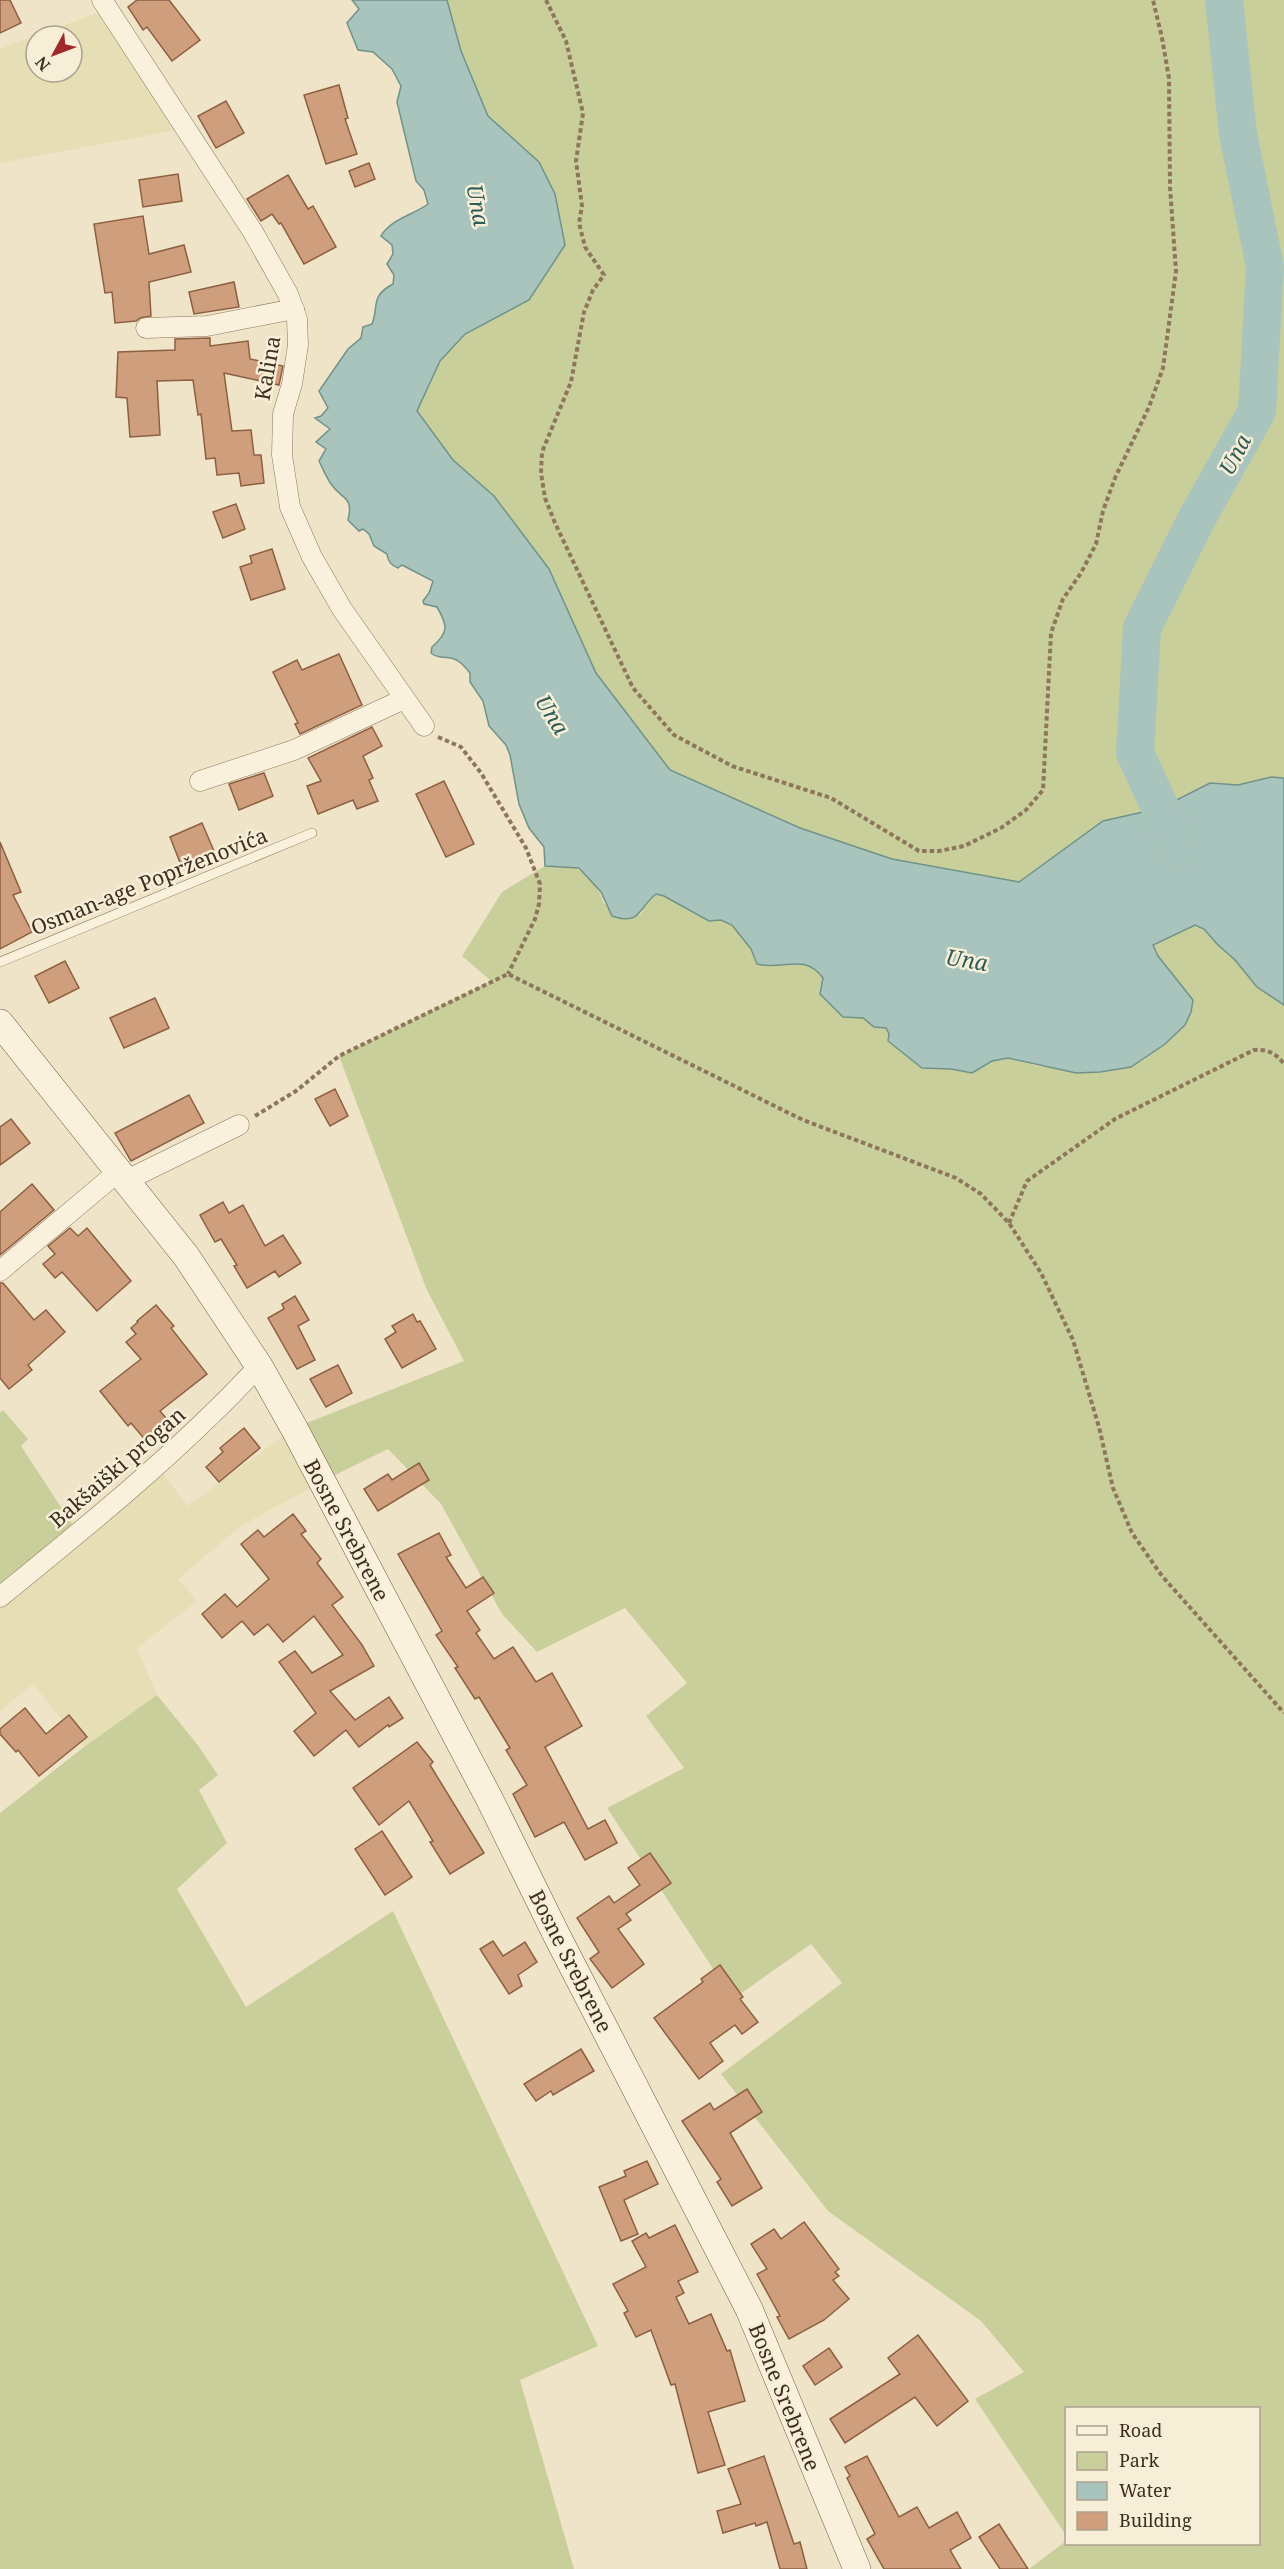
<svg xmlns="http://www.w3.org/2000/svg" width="1284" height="2569" font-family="'Noto Serif',serif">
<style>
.farmland{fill:#e6deb5;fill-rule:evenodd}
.green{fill:#c9cf9b}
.water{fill:#a9c4bc;stroke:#6f938a;stroke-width:1.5}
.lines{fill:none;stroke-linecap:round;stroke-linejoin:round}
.river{stroke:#a9c4bc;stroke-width:38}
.building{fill:#cf9f7d;stroke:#8d5f41;stroke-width:1.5}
.lane-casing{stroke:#8d765c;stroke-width:10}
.street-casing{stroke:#8d765c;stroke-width:21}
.secondary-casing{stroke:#6f573f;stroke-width:28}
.path{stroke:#8d765c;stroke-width:4;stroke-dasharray:4.5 3;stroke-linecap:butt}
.lane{stroke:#faf1dc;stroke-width:9}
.street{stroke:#faf1dc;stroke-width:20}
.secondary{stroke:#faf1dc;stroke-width:27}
.labels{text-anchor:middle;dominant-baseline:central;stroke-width:5;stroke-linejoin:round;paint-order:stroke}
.street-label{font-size:21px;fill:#3d2e20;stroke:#f7eed8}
.water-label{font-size:22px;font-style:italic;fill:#2f5d5a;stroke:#f7eed8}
</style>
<rect width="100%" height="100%" fill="#f0e4c8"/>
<g class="farmland">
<path d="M108 9 187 128 0 163V49ZM36 36H72V72H36Z"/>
<path d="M294 1428 321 1482 241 1526 178 1579 197 1601 137 1648 157 1695 84 1747 33 1684 0 1711V1597L157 1466 188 1506Z"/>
</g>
<g class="green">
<path d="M447 0H1284V778L1271 777 1238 785 1210 783 1161 808 1103 821 1019 882 892 859 800 828 670 770 596 673 549 569 494 496 453 460 417 411 440 361 465 334 529 299 539 162 488 116 461 51Z"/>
<path d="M567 865C585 869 599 886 604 904L640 915 650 899 657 894 664 896 709 921 721 920 732 925 752 949 757 964C781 971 804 952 823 978L822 988 843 1017 863 1018 874 1027 886 1028 922 1068 951 1069 972 1073 992 1061 1008 1058 1038 1066 1100 1072 1131 1067 1145 1059 1181 986 1158 956 1153 944 1195 924 1204 929 1217 944 1235 960 1257 987 1284 1005V2569H1029L1066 2541V2544H1258V2408H1066V2535L975 2399 1024 2372 981 2321 828 2211 721 2074 842 1983 811 1944 733 1999 607 1808 684 1768 646 1716 687 1683 625 1608 537 1652 502 1614 441 1504 388 1449 321 1482 294 1428 464 1361 426 1288 339 1056 491 981 462 956 502 892 545 866Z"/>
<path d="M3 1410 28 1439 21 1446 78 1533 0 1597V1413Z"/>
<path d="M157 1695 197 1744 218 1775 199 1790 227 1843 177 1889 246 2007 393 1911 598 2346 520 2380 574 2569H0V1813L84 1747Z"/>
</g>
<path class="water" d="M352 0H447L461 51 488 116 539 162 555 194 565 245 529 300 465 334 440 361 417 411 453 460 494 496 549 569 596 673 670 770 800 828 892 859 1019 882 1103 821 1161 808 1210 783 1238 785 1271 777 1284 778V1005L1257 987 1235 960 1217 944 1204 929 1195 925 1153 945 1158 956 1193 1000 1191 1012 1185 1025 1165 1044 1131 1067 1100 1072 1076 1073 1008 1058 992 1061 972 1073 951 1069 922 1068 888 1041 889 1034 886 1028 874 1027 863 1018 843 1017 820 994 823 978C804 952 781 971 757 964L751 949 732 925 721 920 709 921 664 896 656 894C638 908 641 926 612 916L601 892 579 868 545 866 544 847 529 828 519 804 510 755 506 745 489 726 483 701 470 682V673C465 667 459 659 450 658 442 656 438 659 431 653L432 647C449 632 448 626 437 607L424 604 423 601 429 593 433 581 402 565 398 568C391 565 388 562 387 554L374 546 369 534 363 529 359 531 348 520C354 496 342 500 331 484 326 477 323 469 319 461L326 449 316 442 330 429 315 418 321 416 328 408 319 391 348 349 361 338 363 327 372 324C379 306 370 296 393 284L394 275 387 264 393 254 392 245 381 236C391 219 413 215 428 204L424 190 416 181 397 102 401 86 392 69 373 52 358 50 347 23 359 9Z"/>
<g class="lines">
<path class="river" d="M1181 853 1135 753 1142 628 1196 520 1257 411 1265 267 1238 134 1224 0"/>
</g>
<g class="building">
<path d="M0 0H10L21 23 0 33Z"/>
<path d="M137 0H169L200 40 172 61 147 27 143 30 128 7Z"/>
<path d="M339 85 348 118 345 119 357 154 326 164 304 95Z"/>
<path d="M226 101 244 133 216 148 198 116Z"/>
<path d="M369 163 375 179 355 187 349 171Z"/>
<path d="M178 174 182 201 143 207 139 180Z"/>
<path d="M288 175 308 209 313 206 336 247 304 264 281 223 279 224 272 214 261 221 247 199Z"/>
<path d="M143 216 149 254 184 245 191 272 149 282 151 316 140 318 136 321 115 323 112 292 105 293 94 224Z"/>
<path d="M234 282 239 307 194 314 189 292Z"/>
<path d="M210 338V346L248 341 250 359 283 366 279 385 224 373 232 431 251 430 254 455H261L264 483 241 486 239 473 217 475 215 458 206 459 201 414 198 415 193 380 157 381 160 435 130 437 127 398 116 397 118 352 175 350V339Z"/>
<path d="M236 504 245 529 223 538 213 512Z"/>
<path d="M272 549 285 589 251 600 240 567 252 563 250 556Z"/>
<path d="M339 654 362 705 300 734 295 724 298 723 273 672 297 660 302 670Z"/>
<path d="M372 727 382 746 363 756 373 778 369 780 378 801 357 809 353 800 318 814 307 786 321 781 308 758Z"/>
<path d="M264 773 273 796 239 810 229 784Z"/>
<path d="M444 781 474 844 446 857 416 794Z"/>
<path d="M202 823 214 851 181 865 170 837Z"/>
<path d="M0 842 21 892 13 895 32 932 0 949Z"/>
<path d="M65 961 79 988 49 1003 35 976Z"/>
<path d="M155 998 169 1028 124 1048 110 1018Z"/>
<path d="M335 1089 348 1116 330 1126 315 1099Z"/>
<path d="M189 1095 204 1123 131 1161 115 1133Z"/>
<path d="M11 1119 30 1143 0 1165V1127Z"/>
<path d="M32 1184 54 1210 0 1255V1212Z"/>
<path d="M223 1202 229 1213 243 1205 265 1246 283 1235 301 1263 279 1277 275 1271 247 1288 234 1266 237 1265 221 1239 215 1242 200 1215Z"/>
<path d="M70 1228 78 1236 87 1228 131 1281 97 1311 62 1272 55 1278 43 1264 55 1254 48 1246Z"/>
<path d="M0 1283H3L34 1320 46 1310 65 1332 28 1365 32 1370 9 1389 0 1378Z"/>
<path d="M295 1296 309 1320 298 1326 315 1360 297 1369 268 1318 284 1309 282 1304Z"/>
<path d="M156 1305 174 1326 171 1328 207 1374 160 1411 171 1424 147 1442 131 1423 128 1426 100 1391 141 1359 126 1342 136 1334 131 1328 138 1322 137 1321Z"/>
<path d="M413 1314 417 1322 420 1321 436 1349 402 1368 385 1339 396 1332 392 1326Z"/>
<path d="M338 1365 352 1393 326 1407 310 1379Z"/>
<path d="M244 1428 260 1448 219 1482 206 1467 223 1452 220 1448Z"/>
<path d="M419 1463 429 1480 378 1511 364 1489 388 1474 392 1480Z"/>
<path d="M293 1514 306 1531 301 1534 321 1559 317 1563 343 1597 332 1605 362 1645 374 1666 330 1691 355 1720 389 1697 403 1718 389 1727 388 1725 359 1747 346 1730 314 1756 294 1731 316 1713 279 1662 295 1651 312 1673 343 1655 314 1616 283 1642 268 1624 254 1635 242 1621 222 1638 202 1614 225 1594 237 1607 269 1579 241 1544 258 1530 264 1537Z"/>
<path d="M439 1533 451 1555 446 1557 466 1588 483 1577 494 1593 467 1611 480 1630 476 1633 494 1659 513 1647 536 1682 552 1673 582 1726 545 1747 588 1829 605 1820 617 1843 585 1860 564 1822 535 1837 513 1794 527 1785 506 1750 510 1748 479 1697 475 1699 455 1668 458 1667 436 1635 442 1631 398 1554Z"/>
<path d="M25 1708 46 1734 69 1715 87 1737 39 1776 18 1750 16 1752 0 1734V1729Z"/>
<path d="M417 1742 433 1762 430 1765 484 1853 450 1874 430 1842 433 1841 409 1801 379 1825 353 1788Z"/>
<path d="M382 1831 412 1877 385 1895 355 1849Z"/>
<path d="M650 1853 671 1883 626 1914 631 1920 618 1929 644 1964 612 1988 590 1959 599 1952 577 1918 609 1896 614 1903 640 1885 628 1868Z"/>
<path d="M493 1941 503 1956 525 1942 537 1962 518 1975 522 1986 509 1994 480 1949Z"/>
<path d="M720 1965 743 1997 740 1999 758 2022 742 2034 735 2025 710 2043 723 2061 699 2079 654 2018 703 1982 701 1979Z"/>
<path d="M581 2049 594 2071 553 2095 551 2091 536 2101 524 2084Z"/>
<path d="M747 2089 762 2112 730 2133 762 2188 732 2206 717 2182 721 2179 682 2121 710 2103 714 2110Z"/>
<path d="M647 2161 658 2184 624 2200 638 2234 621 2241 599 2187 626 2176 624 2171Z"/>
<path d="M804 2222 839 2269 835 2272 839 2276 833 2280 849 2299 824 2320 789 2339 777 2317 780 2316 757 2274 767 2269 751 2244 774 2229 781 2239Z"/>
<path d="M675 2225 698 2272 678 2281 684 2293 676 2297 689 2324 711 2314 727 2351 730 2350 745 2401 708 2412 725 2465 698 2473 675 2384 671 2385 651 2330 636 2337 624 2313 628 2311 613 2284 646 2267 632 2241 646 2233 649 2238Z"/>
<path d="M918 2335 968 2401 937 2426 915 2397 845 2443 830 2419 900 2374 888 2358Z"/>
<path d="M829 2348 842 2367 815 2385 803 2366Z"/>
<path d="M764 2456 794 2544 800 2542 807 2569H780L767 2522 756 2526 755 2523 723 2533 717 2511 741 2504 728 2469Z"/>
<path d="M867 2456 899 2517 917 2507 929 2528 957 2512 971 2538 950 2550 961 2569H884L867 2539 875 2534 847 2478 850 2476 845 2467Z"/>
<path d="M999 2524 1028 2569H1000L979 2537Z"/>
</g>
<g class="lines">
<defs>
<path id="lane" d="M0 962 312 833"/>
<g id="street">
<path d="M102 0 253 232 288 294 297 319 298 345 292 384 283 414 282 455 290 507 312 557 342 609 424 726"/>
<path d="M146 328 207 326 294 309"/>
<path d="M200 781 294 750 404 699"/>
<path d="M127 1180 239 1125"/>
<path d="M0 1271 119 1171"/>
<path d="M0 1597C90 1524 180 1451 259 1366"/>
</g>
<path id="secondary" d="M0 1023 186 1256 259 1366 294 1428 490 1800 556 1934 749 2309 857 2569"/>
</defs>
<use href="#lane" class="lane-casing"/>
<use href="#street" class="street-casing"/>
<use href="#secondary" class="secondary-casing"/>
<g class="path">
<path d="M546 0 566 41 583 113 576 161 582 206 579 223 585 247 604 275 593 290 584 312 571 382 542 452 541 473 545 498 555 523 633 688 674 735 732 766 831 798 919 851H939L964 846 1001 828 1026 810 1043 790 1051 633 1063 599 1081 573 1096 544 1103 511 1115 478 1149 407 1163 368 1176 271 1170 187 1169 78 1162 38 1153 0"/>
<path d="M438 737 461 747 481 773 526 848 540 884 539 904 535 919 508 974"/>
<path d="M255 1116 296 1091 339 1056 508 974 803 1120 956 1178 981 1194 1009 1223 1041 1273 1073 1340 1099 1427 1113 1488 1132 1533 1162 1576 1284 1713"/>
<path d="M1009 1223 1027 1181 1115 1119 1254 1050C1267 1049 1276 1053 1284 1064"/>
</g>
<use href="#lane" class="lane"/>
<use href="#street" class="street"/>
<use href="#secondary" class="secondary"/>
</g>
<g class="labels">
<g class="street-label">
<text transform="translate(267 368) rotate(-80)">Kalina</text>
<text transform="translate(149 881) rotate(-22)">Osman-age Poprženovića</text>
<text transform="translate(117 1467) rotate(-41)">Bakšaiški progan</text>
<text transform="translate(347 1530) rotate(62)">Bosne Srebrene</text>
<text transform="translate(571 1961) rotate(63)">Bosne Srebrene</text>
<text transform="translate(785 2397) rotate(68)">Bosne Srebrene</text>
</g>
<g class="water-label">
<text transform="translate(479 205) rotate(79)">Una</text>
<text transform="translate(1234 454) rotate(-62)">Una</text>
<text transform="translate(553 714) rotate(58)">Una</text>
<text transform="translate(967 959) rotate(9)">Una</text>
</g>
</g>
<rect x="1065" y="2407" width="195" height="138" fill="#f7eed8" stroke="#ada18e" stroke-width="1.5"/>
<rect x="1077" y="2426" width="30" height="9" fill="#faf1dc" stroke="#ada18e" stroke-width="1.5"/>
<text x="1119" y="2437" font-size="18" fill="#3d2e20">Road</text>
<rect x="1077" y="2452" width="30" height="18" fill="#c9cf9b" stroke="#ada18e" stroke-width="1.5"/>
<text x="1119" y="2467" font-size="18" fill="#3d2e20">Park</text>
<rect x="1077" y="2482" width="30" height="18" fill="#a9c4bc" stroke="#ada18e" stroke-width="1.5"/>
<text x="1119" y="2497" font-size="18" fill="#3d2e20">Water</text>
<rect x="1077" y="2512" width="30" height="18" fill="#cf9f7d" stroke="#ada18e" stroke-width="1.5"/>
<text x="1119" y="2527" font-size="18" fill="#3d2e20">Building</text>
<g transform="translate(54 54) rotate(229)"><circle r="28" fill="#f7eed8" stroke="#ada18e" stroke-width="1.5"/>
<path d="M0-4.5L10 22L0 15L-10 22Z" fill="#9e2a2b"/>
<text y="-9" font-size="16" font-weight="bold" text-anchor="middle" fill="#3d2e20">N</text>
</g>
</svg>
